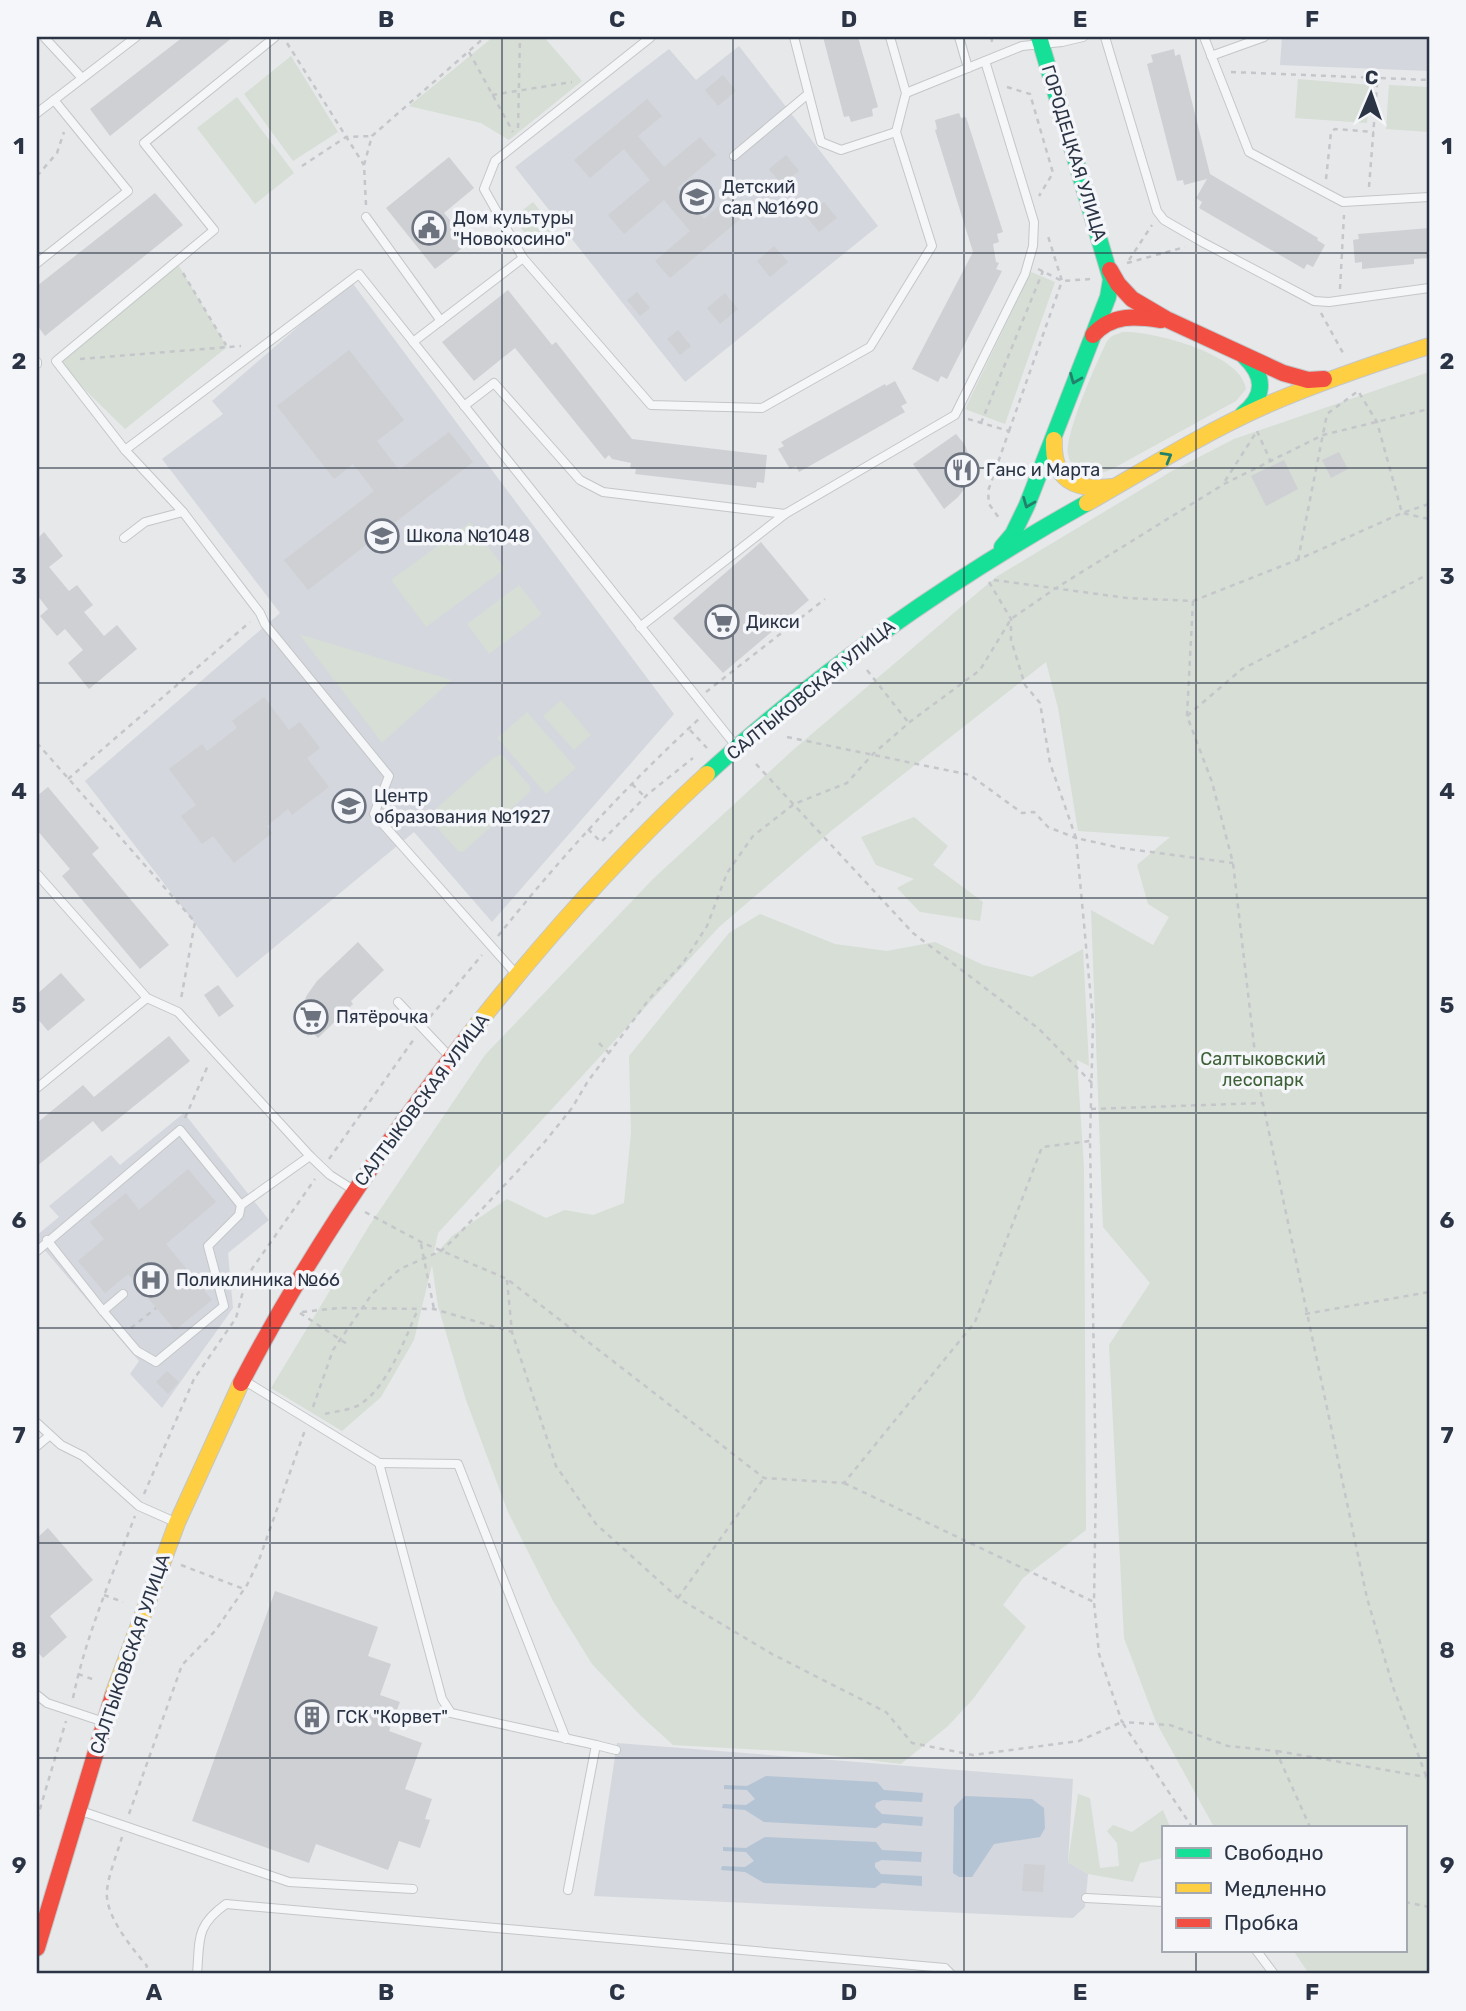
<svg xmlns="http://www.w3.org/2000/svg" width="1466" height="2011" font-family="Rubik,sans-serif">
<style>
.built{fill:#d4d7dd}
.green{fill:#d6ded6}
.water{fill:#b4c4d5}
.building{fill:#ced0d3}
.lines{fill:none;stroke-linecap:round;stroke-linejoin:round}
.lane-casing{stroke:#c4c6c8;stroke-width:10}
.fast-casing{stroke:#c4c6c8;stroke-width:18}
.slow-casing{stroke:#c4c6c8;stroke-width:18}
.jam-casing{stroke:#c4c6c8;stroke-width:18}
.path{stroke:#c5c6ca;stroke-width:2.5;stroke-dasharray:5 5;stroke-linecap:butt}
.lane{stroke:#f5f6f7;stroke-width:8}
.fast{stroke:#16e098;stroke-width:16}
.slow{stroke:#ffcf43;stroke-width:16}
.jam{stroke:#f24e42;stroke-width:16}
.oneway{stroke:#22816a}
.grid{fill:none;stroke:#2b3445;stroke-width:2;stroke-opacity:0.55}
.labels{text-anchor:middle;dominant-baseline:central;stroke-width:7;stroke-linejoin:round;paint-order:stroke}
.street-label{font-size:18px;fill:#2b3445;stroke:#f4f6f9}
.poi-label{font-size:18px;fill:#2b3445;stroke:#f4f6f9;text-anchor:start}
.park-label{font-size:18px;fill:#3f6138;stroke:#f4f6f9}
.neatline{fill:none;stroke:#2b3445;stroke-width:2.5}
.grid-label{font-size:23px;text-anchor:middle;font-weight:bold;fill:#2b3445}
</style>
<rect width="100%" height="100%" fill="#e6e8ea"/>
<g class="built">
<path d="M1282 37H1429V71L1280 65Z"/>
<path d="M739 46 878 226 685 382 515 167 669 49 696 80Z"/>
<path d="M351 281 674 714 492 922 414 832 237 978 85 781 280 613 162 459 223 414 212 401Z"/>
<path d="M184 1113 269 1220 228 1253 233 1308 162 1408 130 1374 139 1361 37 1241V1235L59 1217 49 1206 111 1155 120 1165Z"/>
<path d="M617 1743 1073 1779 1068 1862 1088 1874 1085 1907 1073 1918 594 1896Z"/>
</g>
<g class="green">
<path d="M493 37H544L582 81 509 140 481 123 409 106Z"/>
<path d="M291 56 338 132 293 161 244 94Z"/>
<path d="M1298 79 1370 85 1367 123 1295 118Z"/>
<path d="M1389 85 1429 87V132L1386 129Z"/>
<path d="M237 97 294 173 255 204 197 128Z"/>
<path d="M533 202 555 229 535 245 513 218Z"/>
<path d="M176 261 227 347 125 429 56 361Z"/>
<path d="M1031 272 1055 282 1005 424 965 409Z"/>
<path d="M1123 332C1153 331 1242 354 1246 389L1236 401 1112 469C1102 474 1091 475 1081 470 1074 467 1069 462 1068 454 1065 433 1097 362 1107 341L1112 336Z"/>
<path d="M1429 372V1974H1309L1293 1950H1405V1827H1214L1156 1722 1124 1638 1109 1345 1150 1283 1103 1227 1091 910 1153 945 1169 917 1148 904 1137 865 1170 837 1078 831 1058 708 1046 662 831 831 719 927 438 1233 433 1257 452 1236 507 1199 546 1218 565 1210 593 1215 624 1203 631 1133 629 1056 729 933 760 914 835 944 887 951 935 942 983 965 1032 977 1083 949 1089 1066 1077 1060 1084 1168 1086 1530 1023 1578 1003 1605 1026 1627 973 1699 948 1726 901 1764 803 1752 673 1745 640 1715 592 1664 553 1601 508 1512 466 1400 438 1306 432 1265 414 1340 381 1397 342 1431 271 1388 369 1226 485 1055 654 878 793 750 996 577 1172 471 1234 439Z"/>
<path d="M470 522 505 569 426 627 391 580Z"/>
<path d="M519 585 542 614 489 654 467 624Z"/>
<path d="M299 634 452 680 382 743Z"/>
<path d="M561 700 591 735 574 750 543 716Z"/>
<path d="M527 712 576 768 546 794 497 738Z"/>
<path d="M502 754 530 786V792L464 851 459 852 430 820 431 813 493 758Z"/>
<path d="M914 817 948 846 933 865 983 902 980 921 920 912 897 888 914 879 876 865 861 837Z"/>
<path d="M1078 1794 1090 1798 1100 1868 1119 1866 1117 1843 1107 1831 1113 1825 1132 1832 1163 1810 1170 1827H1163V1858L1140 1863 1133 1882 1088 1874 1068 1862Z"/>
</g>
<g class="water">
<path d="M766 1776 877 1782 884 1790 923 1793 922 1802 883 1800 876 1803 875 1807 882 1814 923 1817 922 1826 883 1823 876 1828 764 1822 745 1810 722 1808 723 1804 746 1805 755 1799 747 1790 724 1789V1785L747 1786Z"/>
<path d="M965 1796 1032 1799 1044 1808 1045 1828 1040 1837 994 1844 972 1877H959L953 1873 954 1807Z"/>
<path d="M765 1837 876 1842 882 1850 922 1852 921 1862 882 1860 875 1863V1867L881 1874 922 1876V1886L882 1883 875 1888 764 1883 745 1872 721 1870 722 1866 745 1867 754 1861 746 1852 723 1851V1847L746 1848Z"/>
</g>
<g class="building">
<path d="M183 37H233L110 136 90 109Z"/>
<path d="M823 37H858L878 107 872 109 873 116 851 122 849 116 844 117Z"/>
<path d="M1174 49 1175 56 1180 54 1210 174 1318 238 1317 240 1325 245 1313 267 1307 264 1304 269 1199 208 1202 202 1196 198 1207 179 1184 185 1183 180 1177 181 1147 64 1153 62 1151 55Z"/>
<path d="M723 75 736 91 718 106 705 90Z"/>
<path d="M647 99 662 116 638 136 664 167 700 137 716 155 677 188 704 219 730 196 745 215 670 278 655 261 690 231 664 200 624 234 608 215 650 180 624 149 590 178 574 160Z"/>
<path d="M959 113 961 118 966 117 1003 232 997 234 999 242 993 244 996 262 999 263 996 269 1002 271 947 379 941 376 938 382 912 369 973 252 935 130 937 129 935 120Z"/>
<path d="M786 155 799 171 782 185 769 169Z"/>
<path d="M449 157 474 188 444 213 469 243 435 269 386 208Z"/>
<path d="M155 193 183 225 45 336 37 325V286Z"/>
<path d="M824 202 837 218 819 232 806 216Z"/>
<path d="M1429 228V258L1414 259V264L1362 269V262L1355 263 1353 240 1359 239 1358 234Z"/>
<path d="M774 246 788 262 770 277 757 261Z"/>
<path d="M508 290 552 345 556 342 632 439 767 455 764 483 757 482 756 488 635 474 636 469 630 468 631 463 612 459 609 455 605 459 515 348 474 381 442 342Z"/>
<path d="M637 292 650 308 640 316 627 300Z"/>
<path d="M725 293 738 309 720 324 707 308Z"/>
<path d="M678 330 691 346 680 355 667 339Z"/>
<path d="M349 350 404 420 377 441 399 470 449 432 473 462 308 590 284 560 374 491 353 464 334 479 277 406Z"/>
<path d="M895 381 907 403 901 406 905 412 799 472 796 466 790 469 778 449 784 446 781 442 885 384 886 386Z"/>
<path d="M956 434 965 445 971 462 969 483 958 497 944 509 913 464Z"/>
<path d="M1339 452 1348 469 1331 478 1322 460Z"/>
<path d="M1284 460 1298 489 1266 506 1251 476Z"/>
<path d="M44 532 63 556 49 567 69 591 77 585 93 605 84 612 104 636 117 625 137 649 89 689 68 663 83 650 65 629 57 636 40 616 48 609 37 595V539Z"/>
<path d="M761 542 809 600 723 673 673 618Z"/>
<path d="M264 697 289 730 300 722 320 748 307 758 329 787 292 815 288 809 267 826 272 833 234 863 213 836 202 844 181 816 196 805 169 769 202 744 207 751 237 728 232 721Z"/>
<path d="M48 787 99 848 92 854 169 945 140 969 62 876 70 869 37 830V796Z"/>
<path d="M358 942 384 970 351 1001 353 1004 318 1038 312 1032 308 1036 300 1028 301 1008 307 995 317 981Z"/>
<path d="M61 973 85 1000 48 1031 37 1018V994Z"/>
<path d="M218 985 234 1006 219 1017 204 995Z"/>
<path d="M169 1036 190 1061 102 1132 93 1121 37 1166V1123L83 1085 94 1097Z"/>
<path d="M188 1169 216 1202 166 1244 212 1300 175 1330 128 1274 105 1293 78 1261 104 1239 90 1222 126 1193 139 1210Z"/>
<path d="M167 1371 179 1382 168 1394 156 1382Z"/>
<path d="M48 1528 93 1580 50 1616 67 1637 43 1658 37 1651V1538Z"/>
<path d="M275 1591 378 1627 368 1656 391 1664 380 1695 400 1702 389 1731 422 1743 405 1789 432 1799 425 1819 430 1820 420 1848 399 1841 388 1870 316 1844 309 1863 192 1821Z"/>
<path d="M1024 1864 1045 1865 1043 1892 1022 1891Z"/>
</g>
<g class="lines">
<defs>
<g id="lane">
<path d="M44 37 82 78"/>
<path d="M275 37 144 143 214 230 56 361 125 450 183 512 260 613 265 624 389 776 374 814 516 974"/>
<path d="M651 37 495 161 484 189 523 258 651 405 762 408 870 347 932 246 896 132 906 93 890 37"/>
<path d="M794 37 821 142 841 150 896 132"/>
<path d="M959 37 968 68"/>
<path d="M1105 37 1157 211 1164 220 1202 242 1314 301 1329 302 1429 288"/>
<path d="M1204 37 1249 152 1343 202 1429 197"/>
<path d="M1211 56 1264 37"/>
<path d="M906 93 1022 46 1062 42 1083 37"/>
<path d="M54 100 136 37"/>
<path d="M37 113 54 100 128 191 37 263"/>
<path d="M734 156 808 94"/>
<path d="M366 217 441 321"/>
<path d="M413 342 523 258"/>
<path d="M37 362V364"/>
<path d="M464 406 494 383 580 480 603 492 785 514 955 415 1025 274 1033 246 1034 222 985 61"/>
<path d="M125 450 359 274 736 746"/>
<path d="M124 538 145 522 183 512"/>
<path d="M640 627 785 514"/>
<path d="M37 874 147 998 178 1012 310 1156 330 1175 352 1189"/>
<path d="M398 1002 449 1056"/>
<path d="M37 1088 147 998"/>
<path d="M47 1240 103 1311 123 1294"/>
<path d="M37 1251 180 1130 241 1205 310 1156"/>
<path d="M103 1311 137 1351 156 1362 224 1306 208 1246 239 1215 241 1205"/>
<path d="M245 1381 379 1463 442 1699 451 1713 596 1745 568 1890"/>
<path d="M37 1423 61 1445 83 1456 139 1506 175 1522"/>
<path d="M37 1446 49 1436"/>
<path d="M379 1463 458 1464 566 1739"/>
<path d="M37 1695 47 1703 101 1721"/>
<path d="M596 1745 616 1750"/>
<path d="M81 1811 289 1882 413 1889"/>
<path d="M1086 1898 1163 1902"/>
<path d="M1256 1950 1274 1974"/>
<path d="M197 1974C200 1940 195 1926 226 1904L945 1968 951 1974"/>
</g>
<g id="fast">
<path d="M1243 414C1266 395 1265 376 1244 356"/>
<path d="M1002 547 1013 534 1027 505 1108 297 1111 279 1039 37"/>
<path d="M707 774C822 669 951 579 1087 503"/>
</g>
<g id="slow">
<path d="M1054 440C1052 480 1075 491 1112 487"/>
<path d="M1087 503C1145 470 1202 434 1262 407 1316 383 1373 364 1429 346"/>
<path d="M469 1035C542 942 620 854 707 774"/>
<path d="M113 1695 177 1523 241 1383"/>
</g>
<g id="jam">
<path d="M1110 270 1118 284 1132 299 1166 319 1283 373 1308 380 1324 379"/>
<path d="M1093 335C1112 314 1135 316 1161 320"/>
<path d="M241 1383C305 1260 383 1144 469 1035"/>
<path d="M37 1948 113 1695"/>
</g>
</defs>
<use href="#lane" class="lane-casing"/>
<use href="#fast" class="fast-casing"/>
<use href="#slow" class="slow-casing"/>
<use href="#jam" class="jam-casing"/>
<g class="path">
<path d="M991 37 993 45"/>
<path d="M287 43 364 165"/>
<path d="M469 52 513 132"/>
<path d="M1231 72 1429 80"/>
<path d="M1007 87 1030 94 1053 173 1039 196"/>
<path d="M492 95 572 82"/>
<path d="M518 128 520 37"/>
<path d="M302 166 346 137 372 136"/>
<path d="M37 176 57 153 64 132"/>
<path d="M1326 179 1331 132 1335 129 1374 132"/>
<path d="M1369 187 1378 73"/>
<path d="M366 205 364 165 372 136 485 37"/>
<path d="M1129 260 1152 225"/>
<path d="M1127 263 1185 247"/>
<path d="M1038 269 1062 281 1091 279"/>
<path d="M183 273 226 345"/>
<path d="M1340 289 1344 215"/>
<path d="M1321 313 1343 353"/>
<path d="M80 359 241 346"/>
<path d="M968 419 1009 431 988 491 989 504 999 518"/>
<path d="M981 423 1043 271"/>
<path d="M1009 431 1062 281 1047 233"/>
<path d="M1257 431 1270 460"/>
<path d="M1225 481 1257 431"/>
<path d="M1298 560 1327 414 1358 391 1377 422 1402 513 1429 519"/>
<path d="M994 580 1127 598 1193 601 1297 560 1402 513 1429 504"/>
<path d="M989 582 1011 619V640L1025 685 1040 703 1050 763 1076 838 1121 848 1233 863"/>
<path d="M1193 601 1187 716 1212 782 1233 863 1258 1080 1367 1598 1393 1687 1429 1784"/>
<path d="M867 670 908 722"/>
<path d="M706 692 825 599"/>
<path d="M1187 716 1242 669 1429 574"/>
<path d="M690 730 707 748"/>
<path d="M787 737 970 775 1022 813 1034 812 1048 827 1076 838 1093 1021 1090 1141 1096 1479 1094 1602 1099 1654 1122 1722 1170 1725 1228 1746 1276 1751 1310 1827"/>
<path d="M37 743 195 922 181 999"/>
<path d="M756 764 913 933 1039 1029 1092 1083"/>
<path d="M68 779 250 622"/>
<path d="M632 784 644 796"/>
<path d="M588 829 601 842 648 794 693 758"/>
<path d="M498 936C561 857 625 787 700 718"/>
<path d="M430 1017 482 955"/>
<path d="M599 1043 609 1053"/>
<path d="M1091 1109 1263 1103"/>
<path d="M185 1118 209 1063"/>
<path d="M329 1159 414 1039"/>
<path d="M365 1212 421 1242 507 1279 764 1478 844 1483 975 1322 1042 1147 1090 1141"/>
<path d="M421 1244 434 1309"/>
<path d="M507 1280 512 1332 556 1466 596 1524 678 1598 772 1654 886 1712 912 1743 973 1755 1079 1741 1122 1722 1192 1827"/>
<path d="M302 1312 338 1308 434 1309 512 1332"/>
<path d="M300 1313 350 1346"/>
<path d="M1305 1314 1429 1292"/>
<path d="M131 1328 156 1308"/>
<path d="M313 1407 333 1350 372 1294 400 1269 441 1251 456 1237 543 1144 572 1108 588 1081 650 998 683 963 707 926 727 873 753 836 794 804 847 783 873 754 911 721 980 670 1011 619 1056 588 1224 484 1323 435 1429 409"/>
<path d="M325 1414C336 1411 353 1410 362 1403 388 1385 406 1337 418 1309"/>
<path d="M844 1483 1094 1602"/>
<path d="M144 1494 194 1379 236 1318 247 1276 315 1179"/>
<path d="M181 1565 244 1589"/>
<path d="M104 1595 123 1602"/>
<path d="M678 1598 764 1478"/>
<path d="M78 1674 95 1680"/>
<path d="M73 1698C86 1635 112 1576 135 1516"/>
<path d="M1277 1751 1426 1777"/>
<path d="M129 1814 182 1665 215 1631 247 1585 259 1560 305 1430"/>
<path d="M37 1819 66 1721"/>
<path d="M122 1837C117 1854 109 1873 107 1890 104 1915 132 1948 147 1966L143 1974"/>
<path d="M1405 1902 1429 1907"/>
</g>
<use href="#lane" class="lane"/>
<use href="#fast" class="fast"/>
<use href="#slow" class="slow"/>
<use href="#jam" class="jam"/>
</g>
<defs><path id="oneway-chevron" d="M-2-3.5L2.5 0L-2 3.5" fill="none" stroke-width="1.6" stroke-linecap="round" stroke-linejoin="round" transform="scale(1.75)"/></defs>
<g class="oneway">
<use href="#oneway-chevron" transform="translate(1075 379) rotate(112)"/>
<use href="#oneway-chevron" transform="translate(1167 457) rotate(-30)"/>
<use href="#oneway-chevron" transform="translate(1028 503) rotate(112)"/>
</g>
<path class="grid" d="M270 37V1974M502 37V1974M733 37V1974M964 37V1974M1196 37V1827M37 253H1429M37 468H1429M37 683H1429M37 898H1429M37 1113H1429M37 1328H1429M37 1543H1429M37 1758H1429M1196 1950V1974"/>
<defs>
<symbol id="school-ring" viewBox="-11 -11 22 22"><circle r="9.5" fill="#f4f6f9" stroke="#6c737f" stroke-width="1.5"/><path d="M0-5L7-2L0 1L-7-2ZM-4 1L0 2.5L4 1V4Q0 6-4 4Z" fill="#6c737f"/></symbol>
<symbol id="civic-ring" viewBox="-11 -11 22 22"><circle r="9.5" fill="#f4f6f9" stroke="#6c737f" stroke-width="1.5"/><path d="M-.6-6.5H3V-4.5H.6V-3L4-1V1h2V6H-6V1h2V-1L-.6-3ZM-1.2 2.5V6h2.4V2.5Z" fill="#6c737f"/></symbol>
<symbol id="restaurant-ring" viewBox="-11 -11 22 22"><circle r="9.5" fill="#f4f6f9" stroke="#6c737f" stroke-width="1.5"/><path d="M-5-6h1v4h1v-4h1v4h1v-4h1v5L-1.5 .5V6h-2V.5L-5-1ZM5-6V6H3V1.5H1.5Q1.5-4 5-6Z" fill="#6c737f"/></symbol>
<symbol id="supermarket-ring" viewBox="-11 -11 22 22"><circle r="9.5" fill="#f4f6f9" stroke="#6c737f" stroke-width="1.5"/><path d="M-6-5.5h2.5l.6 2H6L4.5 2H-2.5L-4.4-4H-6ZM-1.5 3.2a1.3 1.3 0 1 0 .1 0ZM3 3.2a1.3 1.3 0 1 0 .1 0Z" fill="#6c737f"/></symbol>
<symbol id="hospital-ring" viewBox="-11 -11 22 22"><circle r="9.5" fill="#f4f6f9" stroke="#6c737f" stroke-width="1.5"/><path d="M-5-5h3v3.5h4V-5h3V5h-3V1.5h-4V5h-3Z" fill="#6c737f"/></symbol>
<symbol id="building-ring" viewBox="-11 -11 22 22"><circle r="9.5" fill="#f4f6f9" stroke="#6c737f" stroke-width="1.5"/><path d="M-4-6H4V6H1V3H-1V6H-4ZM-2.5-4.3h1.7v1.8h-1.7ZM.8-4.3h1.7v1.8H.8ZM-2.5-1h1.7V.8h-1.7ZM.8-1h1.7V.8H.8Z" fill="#6c737f"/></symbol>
</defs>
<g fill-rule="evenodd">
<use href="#school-ring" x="678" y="178" width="38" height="38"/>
<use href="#civic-ring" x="410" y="209" width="38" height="38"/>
<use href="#restaurant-ring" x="943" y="451" width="38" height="38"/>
<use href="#school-ring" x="363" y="517" width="38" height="38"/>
<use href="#supermarket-ring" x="703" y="603" width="38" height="38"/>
<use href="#school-ring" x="330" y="787" width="38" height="38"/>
<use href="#supermarket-ring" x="292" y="998" width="38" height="38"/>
<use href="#hospital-ring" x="132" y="1261" width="38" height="38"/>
<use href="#building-ring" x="293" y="1698" width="38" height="38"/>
</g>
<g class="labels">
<g class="street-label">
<text transform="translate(1074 153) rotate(73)">ГОРОДЕЦКАЯ УЛИЦА</text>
<text transform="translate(811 690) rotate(-39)">САЛТЫКОВСКАЯ УЛИЦА</text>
<text transform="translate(422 1100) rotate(-53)">САЛТЫКОВСКАЯ УЛИЦА</text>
<text transform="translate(130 1654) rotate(-71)">САЛТЫКОВСКАЯ УЛИЦА</text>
</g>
<g class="poi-label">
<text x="722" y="187">Детский<tspan x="722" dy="21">сад №1690</tspan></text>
<text x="453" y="218">Дом культуры<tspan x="453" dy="21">"Новокосино"</tspan></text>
<text x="986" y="470">Ганс и Марта</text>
<text x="406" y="536">Школа №1048</text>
<text x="746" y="622">Дикси</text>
<text x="374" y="796">Центр<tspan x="374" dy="21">образования №1927</tspan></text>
<text x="336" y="1017">Пятёрочка</text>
<text x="176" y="1280">Поликлиника №66</text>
<text x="336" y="1717">ГСК "Корвет"</text>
</g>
<g class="park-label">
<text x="1263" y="1059">Салтыковский<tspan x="1263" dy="21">лесопарк</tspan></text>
</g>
</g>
<rect width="1466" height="2011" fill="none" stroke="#f4f6f9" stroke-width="77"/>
<rect x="1162" y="1826" width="245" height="126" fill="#f4f6f9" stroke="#a4a8b1" stroke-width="2"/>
<rect x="1176" y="1848" width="35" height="10" fill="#16e098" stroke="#a4a8b1" stroke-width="2"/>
<text x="1224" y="1860" font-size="21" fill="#2b3445">Свободно</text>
<rect x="1176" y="1883" width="35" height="10" fill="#ffcf43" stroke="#a4a8b1" stroke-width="2"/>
<text x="1224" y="1896" font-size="21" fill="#2b3445">Медленно</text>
<rect x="1176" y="1918" width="35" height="10" fill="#f24e42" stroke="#a4a8b1" stroke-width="2"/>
<text x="1224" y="1930" font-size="21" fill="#2b3445">Пробка</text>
<g transform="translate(1371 94) rotate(2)" stroke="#f4f6f9" stroke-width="5" paint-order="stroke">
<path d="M0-5L12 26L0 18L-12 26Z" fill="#2b3445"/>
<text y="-10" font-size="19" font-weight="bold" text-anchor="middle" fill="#2b3445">С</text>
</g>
<rect x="38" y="38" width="1390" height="1934" class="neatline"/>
<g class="grid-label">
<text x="154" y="27">A</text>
<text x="386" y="27">B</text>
<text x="617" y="27">C</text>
<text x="849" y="27">D</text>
<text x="1080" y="27">E</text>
<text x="1312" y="27">F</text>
<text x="19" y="154">1</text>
<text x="1447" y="154">1</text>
<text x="19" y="369">2</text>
<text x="1447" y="369">2</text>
<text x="19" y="584">3</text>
<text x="1447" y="584">3</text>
<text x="19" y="799">4</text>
<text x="1447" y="799">4</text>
<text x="19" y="1013">5</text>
<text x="1447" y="1013">5</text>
<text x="19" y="1228">6</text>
<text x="1447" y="1228">6</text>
<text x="19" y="1443">7</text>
<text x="1447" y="1443">7</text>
<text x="19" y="1658">8</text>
<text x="1447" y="1658">8</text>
<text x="19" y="1873">9</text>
<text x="1447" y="1873">9</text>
<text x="154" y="2000">A</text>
<text x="386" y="2000">B</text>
<text x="617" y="2000">C</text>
<text x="849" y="2000">D</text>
<text x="1080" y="2000">E</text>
<text x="1312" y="2000">F</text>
</g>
</svg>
